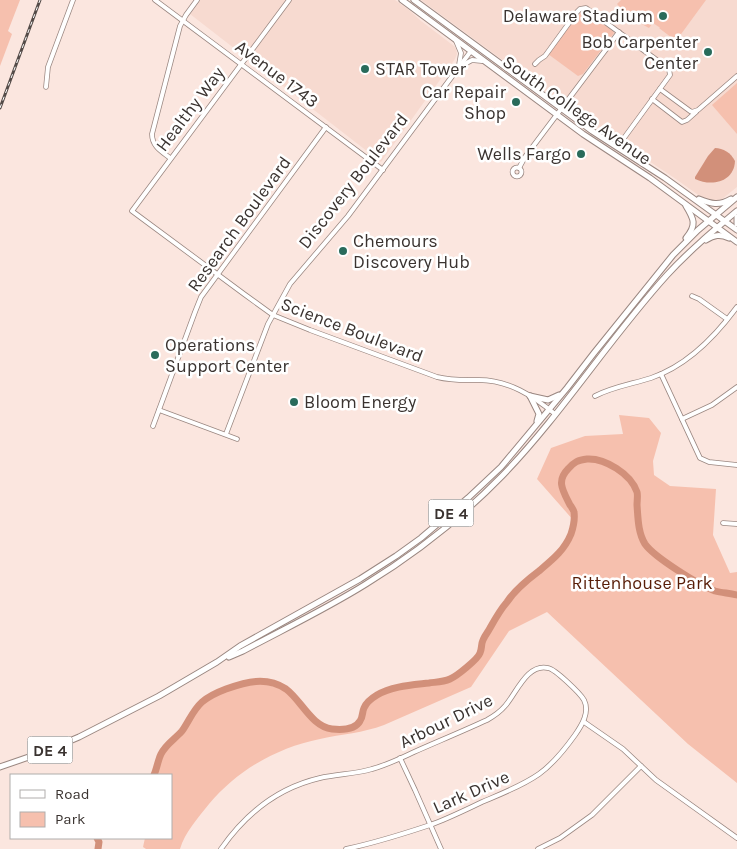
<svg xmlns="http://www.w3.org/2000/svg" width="737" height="849" font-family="Karla,sans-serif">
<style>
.built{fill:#f7dad0}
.green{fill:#f6c0ae}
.water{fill:#d2907a}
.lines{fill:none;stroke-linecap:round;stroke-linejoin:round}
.river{stroke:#d2907a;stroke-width:7}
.minor-casing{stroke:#9a8781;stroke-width:5.5}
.major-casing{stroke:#9a8781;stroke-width:7}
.minor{stroke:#fff;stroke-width:4}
.major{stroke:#fff;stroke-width:5}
.rail-casing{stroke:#544b48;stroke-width:3}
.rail{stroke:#fff;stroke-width:1;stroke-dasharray:4;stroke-linecap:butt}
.poi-dot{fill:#296b5b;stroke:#fff;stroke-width:2}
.labels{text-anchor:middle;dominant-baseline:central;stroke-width:5;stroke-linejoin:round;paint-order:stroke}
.shield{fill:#fff;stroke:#75706e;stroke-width:1}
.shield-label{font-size:16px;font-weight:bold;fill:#3a3330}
.poi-label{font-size:18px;fill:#3a3330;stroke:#fff;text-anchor:end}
.street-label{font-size:18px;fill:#3a3330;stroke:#fff}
.park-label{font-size:18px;fill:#581d07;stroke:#fff}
</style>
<rect width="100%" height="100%" fill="#fbe6df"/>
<g class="built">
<path d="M200 0H395L409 10 421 21 454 46 456 49 457 54 455 59 381 162 190 14Z"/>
<path d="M421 0H737V187L722 199 715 201 704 199 673 177 554 98Z"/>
</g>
<g class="green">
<path d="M0 0H20L8 31 12 34 0 66Z"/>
<path d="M621 0H706L676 41 659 28 660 27H659L653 23 649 28C638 22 626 14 617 4Z"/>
<path d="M586 11 613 31 614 33 583 74 578 76 548 54 579 14 582 12Z"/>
<path d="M737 83V134L712 105Z"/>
<path d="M619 415 649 418 661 433 653 461 654 475 670 486 716 489 713 535 730 573 737 572V783L688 744 547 612 509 631 471 687 384 725C363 733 342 734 320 739 276 748 238 770 209 804 198 818 185 832 180 849H146L143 847 145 838H171V775H154L160 755 169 742 180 732 203 701 248 681 286 689 296 698 312 718 324 727 330 729H351L357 724 361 719 364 708 368 702 376 696 384 692 406 686 441 682 454 677 464 670 480 653 483 640 507 601 517 589 560 553 568 541 574 521 537 479 551 448 585 436 623 434Z"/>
</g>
<path class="water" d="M715 148C723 148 731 153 735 161 734 182 712 187 695 179V177L708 156Z"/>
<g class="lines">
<g class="river">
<path d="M154 775C157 768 158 760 161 754 166 744 175 739 182 731 189 721 193 710 202 702 209 696 218 692 226 689 246 682 266 676 286 689 301 700 312 727 332 729 342 730 355 730 360 721 363 717 362 712 364 708 366 703 372 698 377 695 392 686 412 685 429 683 436 682 443 682 450 679 457 676 478 659 480 653 482 649 481 644 483 640 485 635 488 632 490 628 495 619 500 610 507 602 515 590 527 580 539 571 552 560 564 551 571 534 573 528 575 519 574 512 574 511 571 506 570 505 563 491 556 481 568 469 574 462 578 460 587 459 605 458 631 474 637 492 638 495 637 501 637 505 638 518 638 533 645 544 654 557 699 585 715 591 722 593 730 593 737 595"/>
<path d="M97 838 99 842 98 849"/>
</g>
<defs>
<g id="minor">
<path d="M155 0 383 170"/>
<path d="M289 0 132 211 244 294 273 315 310 330 437 377C453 381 463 380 479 380 509 380 533 396 555 414"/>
<path d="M456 41 461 53 459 65"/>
<path d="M535 64 539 60 545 56 577 12 580 9 586 8 669 69 670 75 624 138 623 142 626 152"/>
<path d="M461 66 472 60 482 61"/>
<path d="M46 87 48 67 73 0"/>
<path d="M660 89 690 111 692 112 698 110 737 76"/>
<path d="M652 99 682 122 687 120 696 112"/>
<path d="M170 158C161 151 152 146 152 134L180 26 186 15 197 0"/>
<circle cx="517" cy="172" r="4.5"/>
<path d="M519 168 525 157 619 32"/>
<path d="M692 296 699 299 727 319"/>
<path d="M661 374 700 458 709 462 737 465"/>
<path d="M595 396C612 387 632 384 651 378 687 366 715 337 737 307"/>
<path d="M159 410 237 439"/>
<path d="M682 419 712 405 737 387"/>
<path d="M153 426 195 312 201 297 326 127"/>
<path d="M226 434 268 324 290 284 348 216 471 51"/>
<path d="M723 523 737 524"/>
<path d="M584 722 623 749 656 780 737 838"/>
<path d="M400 758 415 790 441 849"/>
<path d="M221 849C246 813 277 788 320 778 337 774 356 774 372 769 387 765 401 758 414 752 439 741 463 731 487 720 494 716 500 712 505 706 516 694 527 663 548 668 555 669 580 693 584 700 590 712 582 725 575 735 565 749 553 764 539 774 522 786 501 794 482 802 465 810 447 819 430 825 403 834 374 843 346 849"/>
<path d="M538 849 560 838 592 815 641 766"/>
</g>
<g id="major">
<path d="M402 0 583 134 650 178 737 242"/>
<path d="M414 0 592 131 665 178 737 230"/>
<path d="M699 199C711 204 719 206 731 199"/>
<path d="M686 206C694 219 697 225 686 238"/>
<path d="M737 217V224"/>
<path d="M706 240C714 235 720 234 729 238"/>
<path d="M530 396 539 414 537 421"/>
<path d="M530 396 548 400 559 395"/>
<path d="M229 657 243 651C284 629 326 609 366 584 415 554 461 518 502 476 562 414 609 339 667 275 689 251 713 231 737 211"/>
<path d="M0 767 46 751 79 737 159 696 217 662 240 646 360 579 396 556 421 538 468 498 501 467 567 388 594 353 673 255 698 230 737 197"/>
</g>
</defs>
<use href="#minor" class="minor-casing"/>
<use href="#major" class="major-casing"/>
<use href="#minor" class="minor"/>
<use href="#major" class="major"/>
<defs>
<path id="rail" d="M0 108 40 0"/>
</defs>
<use href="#rail" class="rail-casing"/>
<use href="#rail" class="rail"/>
</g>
<g class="poi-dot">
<circle cx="663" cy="16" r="5"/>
<circle cx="708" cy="52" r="5"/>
<circle cx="365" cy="69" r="5"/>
<circle cx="516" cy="102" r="5"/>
<circle cx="581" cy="154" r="5"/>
<circle cx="343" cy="251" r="5"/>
<circle cx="155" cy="355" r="5"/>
<circle cx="294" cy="402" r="5"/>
</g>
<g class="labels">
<g class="shield">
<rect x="428.5" y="499.5" width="45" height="27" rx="4"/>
<rect x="27.5" y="736.5" width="45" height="27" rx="4"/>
</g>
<g class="shield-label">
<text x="451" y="513">DE 4</text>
<text x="50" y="750">DE 4</text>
</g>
<g class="poi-label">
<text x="653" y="16">Delaware Stadium</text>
<text x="698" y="42">Bob Carpenter<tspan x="698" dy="21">Center</tspan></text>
<text x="375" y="69" text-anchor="start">STAR Tower</text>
<text x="506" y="92">Car Repair<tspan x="506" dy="21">Shop</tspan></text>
<text x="571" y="154">Wells Fargo</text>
<text x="353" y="241" text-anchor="start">Chemours<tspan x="353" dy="21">Discovery Hub</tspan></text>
<text x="165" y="345" text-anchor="start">Operations<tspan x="165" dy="21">Support Center</tspan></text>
<text x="304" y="402" text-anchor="start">Bloom Energy</text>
</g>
<g class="street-label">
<text transform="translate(277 74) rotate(37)">Avenue 1743</text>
<text transform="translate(190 109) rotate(-53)">Healthy Way</text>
<text transform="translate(577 110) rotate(35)">South College Avenue</text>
<text transform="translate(353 181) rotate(-52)">Discovery Boulevard</text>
<text transform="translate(239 224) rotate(-54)">Research Boulevard</text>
<text transform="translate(352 330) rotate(21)">Science Boulevard</text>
<text transform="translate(446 721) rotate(-26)">Arbour Drive</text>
<text transform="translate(471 792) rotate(-24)">Lark Drive</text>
</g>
<g class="park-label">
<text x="642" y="583">Rittenhouse Park</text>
</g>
</g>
<rect x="10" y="774" width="162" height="65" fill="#ffffff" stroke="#b0adac"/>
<rect x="20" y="790" width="25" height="8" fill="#ffffff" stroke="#b0adac"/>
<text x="55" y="799" font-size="15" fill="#3a3330">Road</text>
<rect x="20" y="812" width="25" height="15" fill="#f6c0ae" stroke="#b0adac"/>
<text x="55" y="824" font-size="15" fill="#3a3330">Park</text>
</svg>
